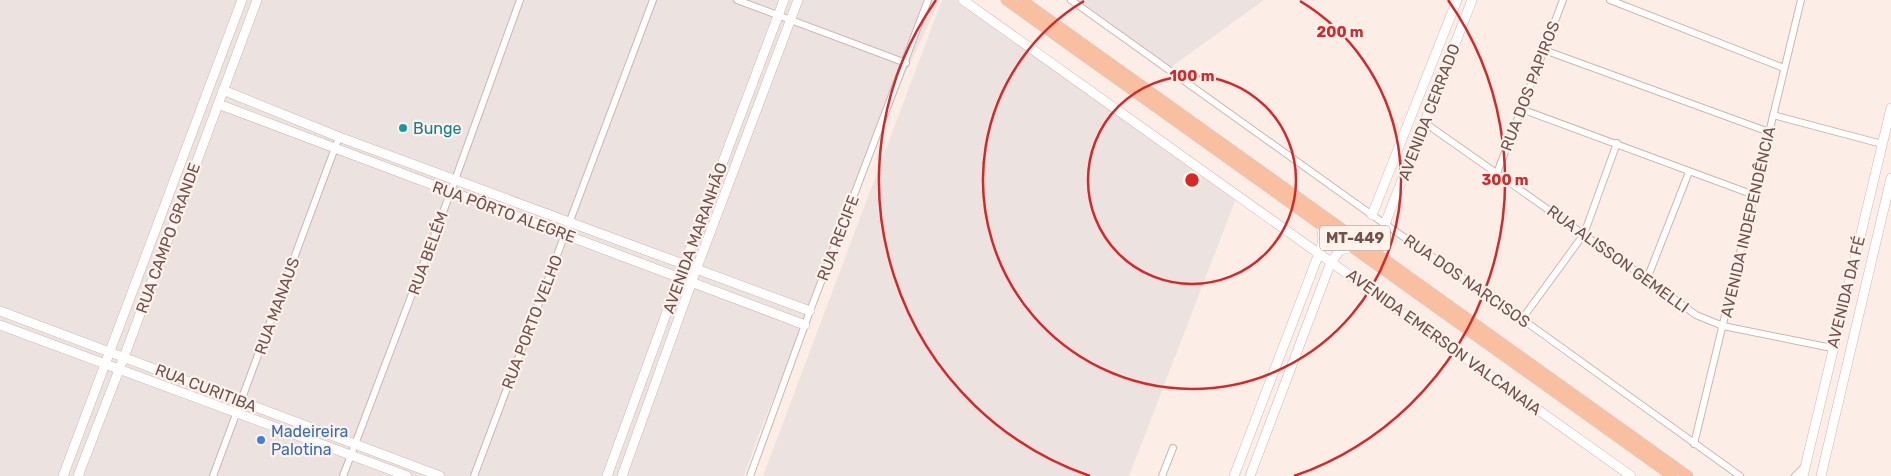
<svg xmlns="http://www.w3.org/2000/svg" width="1891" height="476" font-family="Rubik,sans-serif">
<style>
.industrial{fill:#ece2e0}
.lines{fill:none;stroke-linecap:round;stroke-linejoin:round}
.street-casing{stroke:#cfb5af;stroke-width:8}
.secondary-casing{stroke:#d5b5af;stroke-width:10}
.primary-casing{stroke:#d8cecd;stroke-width:11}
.street{stroke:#fff;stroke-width:6}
.secondary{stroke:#fff;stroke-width:9}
.primary{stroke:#f8c0a1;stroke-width:10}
.ring{fill:none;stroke:#d62828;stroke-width:2.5}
.culture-dot{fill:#0f9aa8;stroke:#fff3ec;stroke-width:2}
.shop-dot{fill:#3f7fe0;stroke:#fff3ec;stroke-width:2}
.labels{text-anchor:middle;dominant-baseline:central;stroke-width:4.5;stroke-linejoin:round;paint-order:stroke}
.shield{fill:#fff3ec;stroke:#9e807b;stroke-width:1}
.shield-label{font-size:15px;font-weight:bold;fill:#744f4b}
.street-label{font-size:16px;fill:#744f4b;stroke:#fff3ec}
.culture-label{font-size:16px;fill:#0d838f;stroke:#fff3ec;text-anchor:start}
.shop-label{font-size:16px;fill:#366cbe;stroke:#fff3ec;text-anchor:start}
.centre{fill:#d62828;stroke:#fff3ec;stroke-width:2.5}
.ring-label{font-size:15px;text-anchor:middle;font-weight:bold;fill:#d62828;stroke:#fff3ec;stroke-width:4.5;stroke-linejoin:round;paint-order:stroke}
</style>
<rect width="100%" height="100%" fill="#fceee6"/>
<g class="industrial">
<path d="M0 0H940L906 72 759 434 744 476H0Z"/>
<path d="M942 0H963L1237 196 1129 476H763Z"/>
<path d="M1078 0H1264L1171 67Z"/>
</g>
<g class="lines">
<defs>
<g id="street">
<path d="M737 0 906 63"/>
<path d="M1071 0 1372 215 1522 319 1740 476"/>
<path d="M1610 0 1784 68"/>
<path d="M1544 50 1769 132"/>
<path d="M1521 109 1754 195"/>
<path d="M1773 115 1882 144"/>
<path d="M1425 123 1647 279 1696 315 1723 326 1832 348"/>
<path d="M1497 173 1563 0"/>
<path d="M1647 279 1689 172"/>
<path d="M1522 319 1584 234 1617 143"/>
<path d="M1694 444 1801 0"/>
<path d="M213 476 339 137"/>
<path d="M343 476 451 191 520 0"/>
<path d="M474 476 653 0"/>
<path d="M750 476 810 311 928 0"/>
<path d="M1162 476 1173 448"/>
<path d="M1795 476 1804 467"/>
</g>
<g id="secondary">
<path d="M963 0 1631 476"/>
<path d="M223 90 339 137 810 311"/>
<path d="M218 104 805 325"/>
<path d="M1372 215 1457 0"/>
<path d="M1385 224 1472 0"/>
<path d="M0 311 440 476"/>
<path d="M0 325 407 476"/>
<path d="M63 476 242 0"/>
<path d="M78 476 124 357 257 0"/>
<path d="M607 476 684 265 784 0"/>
<path d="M622 476 696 270 798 0"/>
<path d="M1234 476 1321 248 1323 239 1321 224"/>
<path d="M1250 476 1331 262 1340 250 1353 247"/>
<path d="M1803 476 1891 108"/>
<path d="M1821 476 1891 178"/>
</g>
<g id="primary">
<path d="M1006 0 1672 476"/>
<path d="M1022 0 1688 476"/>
</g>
</defs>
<use href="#street" class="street-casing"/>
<use href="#secondary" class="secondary-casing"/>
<use href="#primary" class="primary-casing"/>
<use href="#street" class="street"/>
<use href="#secondary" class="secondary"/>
<use href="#primary" class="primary"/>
</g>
<g class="ring">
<circle cx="1192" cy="180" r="104"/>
<path d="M1300 1A209 209 0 1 1 1084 1"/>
<path d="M1090 476A313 313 0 0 1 936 0M1448 0A313 313 0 0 1 1294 476"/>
</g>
<circle class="culture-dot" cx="403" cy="128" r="5"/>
<circle class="shop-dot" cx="261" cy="440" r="5"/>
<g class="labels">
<rect class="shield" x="1320" y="225.5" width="70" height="25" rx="4"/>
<g class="shield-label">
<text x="1355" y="238">MT-449</text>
</g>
<g class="street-label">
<text transform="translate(1530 86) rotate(-69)">RUA DOS PAPIROS</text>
<text transform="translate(1429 112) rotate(-69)">AVENIDA CERRADO</text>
<text transform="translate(504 212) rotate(20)">RUA PÔRTO ALEGRE</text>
<text transform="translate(1748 222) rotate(-77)">AVENIDA INDEPENDÊNCIA</text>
<text transform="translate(168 238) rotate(-70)">RUA CAMPO GRANDE</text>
<text transform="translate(695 238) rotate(-70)">AVENIDA MARANHÃO</text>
<text transform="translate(838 238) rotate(-69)">RUA RECIFE</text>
<text transform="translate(428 253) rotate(-70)">RUA BELÉM</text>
<text transform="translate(1618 259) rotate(36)">RUA ALISSON GEMELLI</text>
<text transform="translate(1467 281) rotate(35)">RUA DOS NARCISOS</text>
<text transform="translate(1846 292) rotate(-76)">AVENIDA DA FÉ</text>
<text transform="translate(277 306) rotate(-70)">RUA MANAUS</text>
<text transform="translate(532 322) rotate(-69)">RUA PORTO VELHO</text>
<text transform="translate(1444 342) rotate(36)">AVENIDA EMERSON VALCANAIA</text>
<text transform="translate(206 388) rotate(21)">RUA CURITIBA</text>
</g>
<g class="culture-label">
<text x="413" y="128">Bunge</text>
</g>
<g class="shop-label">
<text x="271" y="431">Madeireira<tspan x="271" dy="18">Palotina</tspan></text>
</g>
</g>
<circle cx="1192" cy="180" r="8" class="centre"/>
<g class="ring-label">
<text x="1340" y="37">200 m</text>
<text x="1192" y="81">100 m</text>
<text x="1505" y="185">300 m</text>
</g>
</svg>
